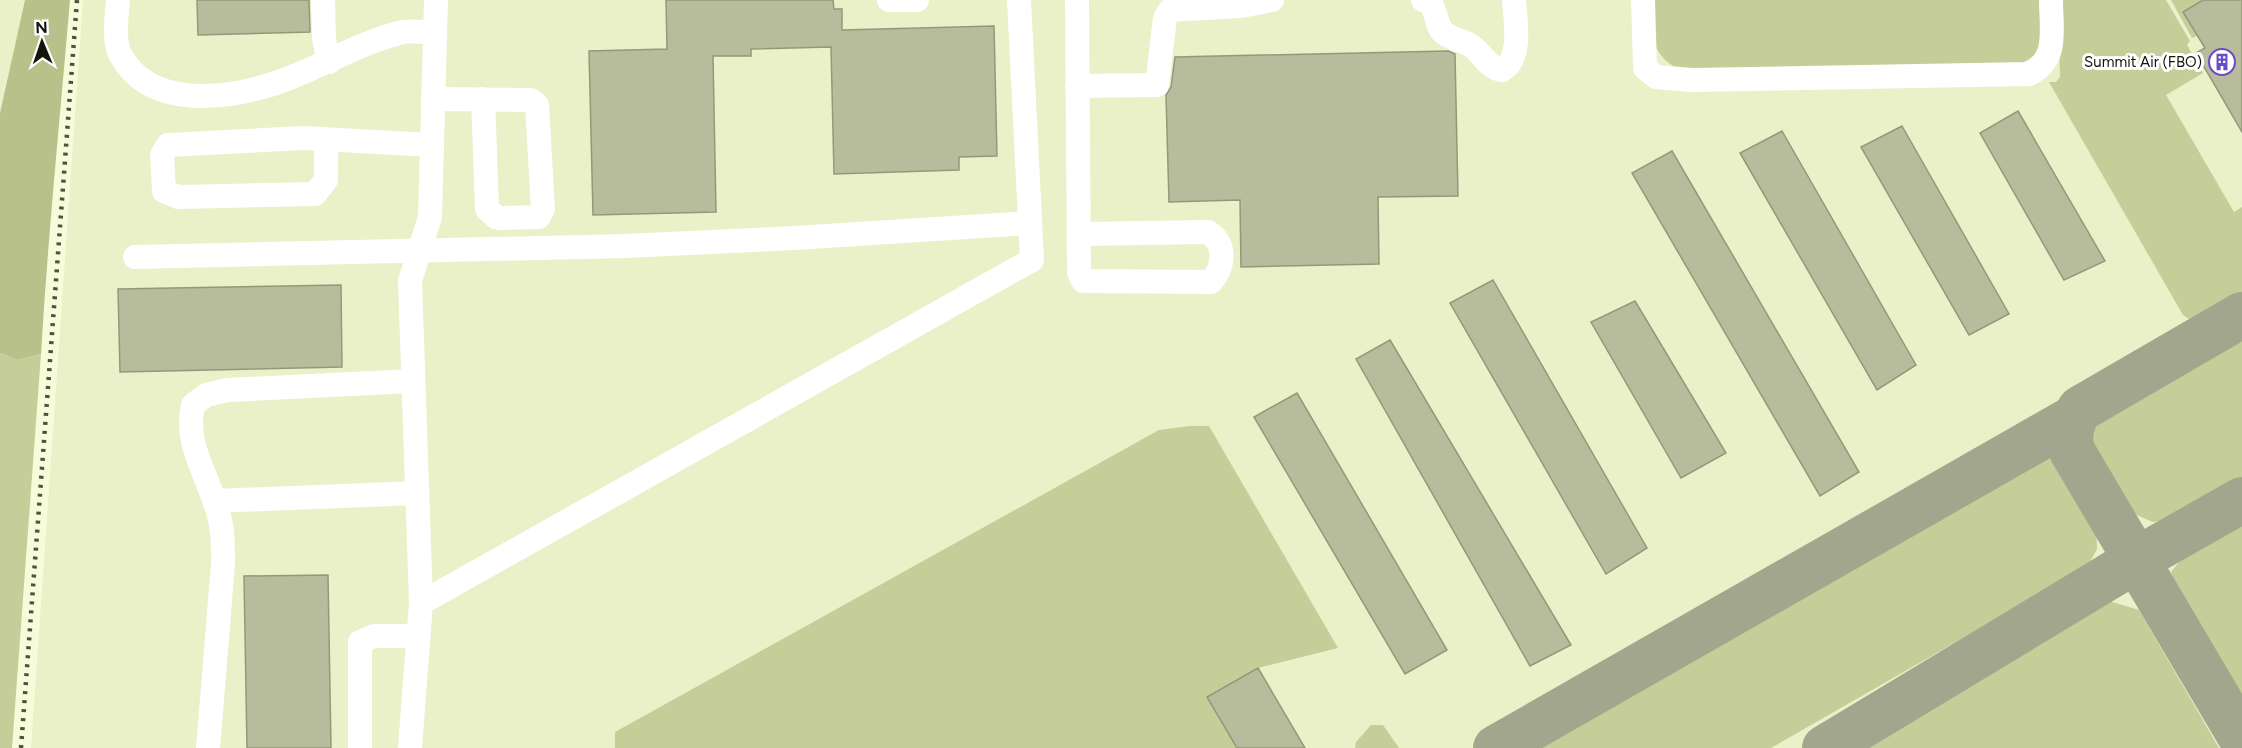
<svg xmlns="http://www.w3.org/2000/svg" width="2242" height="748" font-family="Figtree,sans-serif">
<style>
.built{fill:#eaf0c7}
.green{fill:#c5cd99}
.forest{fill:#b9c18b}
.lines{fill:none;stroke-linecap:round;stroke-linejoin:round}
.taxiway{stroke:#a2a68c;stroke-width:46}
.building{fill:#b7bc9c;stroke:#949879;stroke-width:1.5}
.minor{stroke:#fff;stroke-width:24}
.rail{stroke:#4e513f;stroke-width:4.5;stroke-dasharray:3 6;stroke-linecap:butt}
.labels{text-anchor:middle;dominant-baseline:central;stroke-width:6;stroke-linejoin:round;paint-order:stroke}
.poi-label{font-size:15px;fill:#14160a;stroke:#fff;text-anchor:end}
</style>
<rect width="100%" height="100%" fill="#f6fcda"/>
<g class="built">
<path d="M0 0H25L0 113Z"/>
<path d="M83 0H2242V748H31Z"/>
</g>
<g class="green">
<path d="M1650 0H2045C2044 42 2052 53 2008 68L1687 74C1649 55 1652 39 1650 0Z"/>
<path d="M2058 0H2166L2190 41 2187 45 2203 73 2166 95 2234 212 2242 207V301C2224 311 2203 331 2183 315L2049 82H2056L2060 77Z"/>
<path d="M2171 0H2203L2183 12 2197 36 2192 38Z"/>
<path d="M2242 327V477L2169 519 2153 522 2132 513 2098 464 2087 441 2084 424 2092 413Z"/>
<path d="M0 353 18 360 41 354 12 748H0Z"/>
<path d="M1189 426H1209L1338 648 1258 668 1207 697 1237 748H615V732L1159 430Z"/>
<path d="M2045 447 2055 452 2096 524 2097 549 2087 567 1771 748H1513L2031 451Z"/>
<path d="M2242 517V710L2177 598 2171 572 2193 545Z"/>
<path d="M2109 601 2139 610 2219 748H1848L2087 609Z"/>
<path d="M1371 725H1383L1399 748H1355L1356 742Z"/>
</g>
<path class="forest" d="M25 0H70C60 118 48 235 41 354L18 360 0 353V113Z"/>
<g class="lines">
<g class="taxiway">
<path d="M2242 315 2080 409C2071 422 2068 435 2072 451L2242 739"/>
<path d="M1496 748 2074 418"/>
<path d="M1825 748 2138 559 2242 500"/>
</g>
</g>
<g class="building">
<path d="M197 0H309L310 32 198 35Z"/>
<path d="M666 0H833L834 9H842V30L994 26 997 156 959 157V170L834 174 831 47 751 49V56H713L716 212 593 215 589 51 667 49Z"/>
<path d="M2203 0H2242V132L2196 53 2205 48 2183 12Z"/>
<path d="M1448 51 1455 54 1458 196 1378 197 1379 264 1241 267 1240 200 1169 202 1166 95 1171 87 1175 57Z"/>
<path d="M2018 111 2105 261 2064 280 1980 133Z"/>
<path d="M1902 126 2009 314 1969 335 1861 147Z"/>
<path d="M1782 131 1916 365 1877 390 1740 153Z"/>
<path d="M1672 151 1859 472 1820 496 1632 173Z"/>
<path d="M1493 280 1647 548 1606 574 1450 303Z"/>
<path d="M341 285 342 367 120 372 118 289Z"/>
<path d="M1635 301 1726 453 1681 478 1591 322Z"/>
<path d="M1390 340 1571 645 1530 666 1356 359Z"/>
<path d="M1297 393 1447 650 1405 674 1254 417Z"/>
<path d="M328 575 331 748H247L244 576Z"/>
<path d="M1258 668 1305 748H1237L1207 697Z"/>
</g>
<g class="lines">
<g class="minor">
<path d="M118 0C117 16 113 39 120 54 149 110 227 99 276 83 318 69 356 44 399 33 410 30 423 32 435 33"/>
<path d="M323 0 324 39 329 62"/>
<path d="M889 0H917"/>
<path d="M1077 0 1079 273 1083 281 1211 282C1225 266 1226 243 1208 232L1079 234"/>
<path d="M1423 0H1429C1437 12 1435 20 1441 30 1447 38 1462 40 1470 45 1482 52 1487 68 1502 70 1523 59 1515 19 1514 0"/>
<path d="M1643 0 1645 68 1656 77 1692 80 2029 74C2059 59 2051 30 2051 0"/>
<path d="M1077 86 1157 85 1165 18 1170 10 1241 6 1272 0"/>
<path d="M433 99 531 100 537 105 543 209 539 217 497 218 487 209 483 99"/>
<path d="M326 140V180L315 194 178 197 164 191 162 155 168 145 303 138 432 145"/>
<path d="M135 257 626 246 795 238 1030 223"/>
<path d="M214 501 417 493"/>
<path d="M421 603 410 281 430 217 436 0"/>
<path d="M208 748 223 564C223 547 223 529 218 512 208 475 184 445 193 405L206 395 228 390 413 381"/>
<path d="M360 748V642L374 636H418"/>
<path d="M410 748 421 603 1032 260 1019 0"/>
</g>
<path class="rail" d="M21 748 77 0"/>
</g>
<defs>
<symbol id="building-ring" viewBox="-11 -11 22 22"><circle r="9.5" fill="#fff" stroke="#684dc6" stroke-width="1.5"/><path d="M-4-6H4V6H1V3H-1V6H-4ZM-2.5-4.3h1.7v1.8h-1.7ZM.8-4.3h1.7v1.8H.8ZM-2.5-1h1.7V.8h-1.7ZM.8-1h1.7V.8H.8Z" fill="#684dc6"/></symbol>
</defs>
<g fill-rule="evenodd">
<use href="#building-ring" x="2207" y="47" width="30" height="30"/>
</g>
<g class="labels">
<g class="poi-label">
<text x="2202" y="62">Summit Air (FBO)</text>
</g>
</g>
<g transform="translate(42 42) rotate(358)" stroke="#ffffff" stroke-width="4.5" paint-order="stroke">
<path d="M0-4.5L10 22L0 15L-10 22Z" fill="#14160a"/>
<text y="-9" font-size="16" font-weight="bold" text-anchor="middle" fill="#14160a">N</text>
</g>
</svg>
